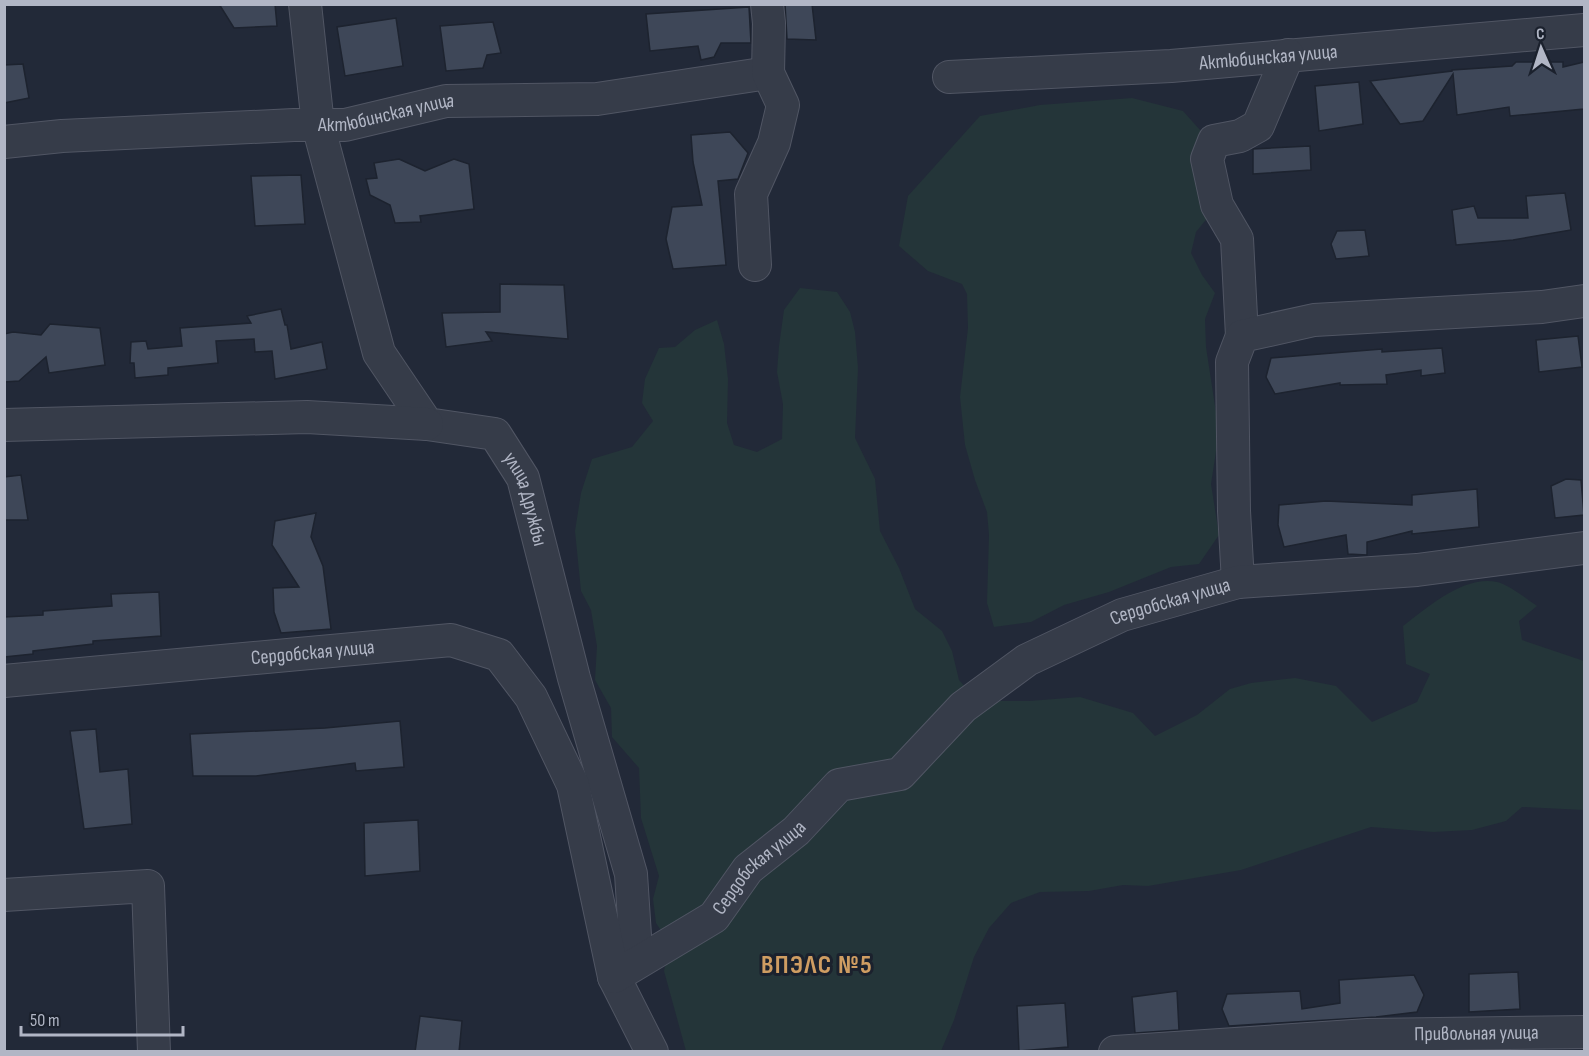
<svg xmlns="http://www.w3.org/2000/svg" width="1589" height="1056" font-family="'Sofia Sans Condensed',sans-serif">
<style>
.green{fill:#243539}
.building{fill:#3e4758;stroke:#1d232f;stroke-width:1.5}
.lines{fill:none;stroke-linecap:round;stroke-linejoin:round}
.minor-casing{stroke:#515664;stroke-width:34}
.minor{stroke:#363c49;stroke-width:32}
.labels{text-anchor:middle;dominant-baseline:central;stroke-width:6;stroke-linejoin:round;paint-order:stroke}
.street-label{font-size:20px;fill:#b1b6c5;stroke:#1b212d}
.district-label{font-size:26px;font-weight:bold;letter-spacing:1.5px;fill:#cf9d62;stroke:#1b212d}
</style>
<rect width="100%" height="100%" fill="#222938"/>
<g class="green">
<path d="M1132 98 1183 111 1217 149 1209 216 1196 232 1191 253 1202 275 1215 293 1205 319 1206 347 1217 419V445L1211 484 1219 535 1199 564 1171 567 1109 592 1064 605 1031 622 994 627 987 603 989 535 987 512 975 480 965 445 960 397 968 328 967 294 962 284 928 271 899 246 908 196 980 116 1040 105Z"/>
<path d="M800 288 837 292 850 312 855 332 858 368 855 438 875 479 880 531 899 568 915 609 942 631 952 651 959 680 975 698 1000 701H1029L1080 697 1133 713 1155 736 1197 715 1230 689 1251 683 1295 678 1336 686 1372 722 1417 702 1430 674 1406 664 1403 626C1428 607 1464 575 1497 582 1508 584 1528 600 1537 606L1519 621 1522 640 1584 661V810L1522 807 1506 821 1472 830 1433 832 1371 827 1241 870 1148 886 1123 885 1089 891 1040 892 1011 903 989 928 974 957 954 1020 941 1051H686L664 971 670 944 656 923 653 899 659 876 641 818 639 768 612 737 611 708 595 680 597 646 591 610 581 591 575 531 581 493 592 459 632 447 653 421 642 403 645 379 659 348 675 347 695 330 717 320 724 344 728 379 727 423 734 445 757 452 782 439 783 404 777 372 779 346 784 310Z"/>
</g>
<g class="building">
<path d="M219 4H275L277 26 234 28Z"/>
<path d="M785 4H812L816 40 787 39Z"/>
<path d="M749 7 751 43H721L714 57 701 60 698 46 650 51 646 14Z"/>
<path d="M396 18 403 66 345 76 337 27Z"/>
<path d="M493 22 501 53 487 55 483 68 446 71 440 26Z"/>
<path d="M1516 62H1563V67L1584 62V109L1510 116 1509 107 1457 115 1453 74 1423 121 1400 124 1370 81 1452 71V70L1512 66Z"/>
<path d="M23 64 29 98 4 103V65Z"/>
<path d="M1359 82 1363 124 1319 131 1315 86Z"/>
<path d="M730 132 748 153 738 179 718 181 726 265 673 269 666 239 672 207 702 205 693 162 691 135Z"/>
<path d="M1310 146 1311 170 1253 174V149Z"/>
<path d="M399 159 425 171 454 159 469 164 474 209 420 216 421 222 395 223 390 205 370 195 366 179 377 178 374 163Z"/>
<path d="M301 175 305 224 255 226 251 176Z"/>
<path d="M1565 193 1571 230 1513 240 1456 245 1452 210 1474 206 1478 218H1528L1526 196Z"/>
<path d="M1365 230 1369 256 1336 259 1331 244 1337 231Z"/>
<path d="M500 284 564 285 568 339 486 332 492 341 446 347 442 313 500 312Z"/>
<path d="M281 309 285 325H287L291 349 322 342 327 369 275 379 272 351 255 352 254 339 216 341 218 363 168 368V375L135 378 134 363H130L131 342 146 341 148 349 182 346 180 328 251 323 247 316Z"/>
<path d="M50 324 100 328 105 365 49 373 46 357 19 381 4 382V334L13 332 41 335Z"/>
<path d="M1578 336 1582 367 1539 372 1536 340Z"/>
<path d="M1442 348 1445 373 1421 376V370L1386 375 1387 384 1340 385V383L1275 394 1266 377 1271 358 1382 349V352Z"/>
<path d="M21 475 28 520H4V477Z"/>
<path d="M1566 479 1581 480 1584 515 1555 518 1551 486Z"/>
<path d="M1477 489 1479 527 1412 534V531L1367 542V555L1348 554 1346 535 1284 547 1278 525 1279 505 1326 501 1412 505V495Z"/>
<path d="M316 513 311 537 323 566 331 629 281 633 274 612 273 588 299 587 272 545 275 521Z"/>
<path d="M159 592 161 636 93 641V644L33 651V654L4 657V617L43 615V611L112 606 111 594Z"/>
<path d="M400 721 404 767 356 771 355 763 256 776H193L190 734 325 728Z"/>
<path d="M96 729 100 772 128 769 132 824 84 829 70 731Z"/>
<path d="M418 820 420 871 365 876 364 823Z"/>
<path d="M1518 972 1520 1009 1469 1012V974Z"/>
<path d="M1414 975 1424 995 1417 1012 1376 1017 1229 1026 1222 1009 1227 994 1300 991 1302 1009 1340 1003 1339 980Z"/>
<path d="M1177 991 1179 1030 1135 1033 1132 997Z"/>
<path d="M1065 1003 1068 1047 1019 1051 1017 1006Z"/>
<path d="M420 1016 462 1021 459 1052H415Z"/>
</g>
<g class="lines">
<defs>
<g id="minor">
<path id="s1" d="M305 4 318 125 379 353 427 424 495 434 523 478 574 678 631 874 636 951 614 977 652 1052"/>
<path id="s2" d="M949 77 1171 66 1584 30"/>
<path id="s3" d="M4 142 62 136 294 125H345L446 101 597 99 768 73"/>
<path d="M755 265 751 194 774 143 783 105 768 73 769 23 767 4"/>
<path d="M1242 336 1237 239 1217 205 1207 159 1214 141 1240 136 1258 126 1288 55"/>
<path d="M4 425 307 417 427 424"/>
<path d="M1238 582 1234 511 1232 362 1242 336 1314 320 1542 307 1584 301"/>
<path id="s4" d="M4 681 451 640 499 655 531 697 573 785 614 977 714 917 748 869 796 831 839 785 900 774 963 707 1027 660 1122 615 1238 582 1417 570 1584 548"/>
<path d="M4 895 148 886 154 1052"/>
<path id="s5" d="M1115 1052 1368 1035 1584 1032"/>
</g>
</defs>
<use href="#minor" class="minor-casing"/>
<use href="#minor" class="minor"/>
</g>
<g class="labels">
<g class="street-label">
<text stroke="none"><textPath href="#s2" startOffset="320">Актюбинская улица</textPath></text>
<text stroke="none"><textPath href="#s3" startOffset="384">Актюбинская улица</textPath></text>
<text stroke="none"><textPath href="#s1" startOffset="585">улица Дружбы</textPath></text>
<text stroke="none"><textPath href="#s4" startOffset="1534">Сердобская улица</textPath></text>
<text stroke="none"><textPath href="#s4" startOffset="310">Сердобская улица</textPath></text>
<text stroke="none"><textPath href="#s4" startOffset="1030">Сердобская улица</textPath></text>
<text stroke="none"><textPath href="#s5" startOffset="362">Привольная улица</textPath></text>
</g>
<g class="district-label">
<text x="817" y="965">ВПЭЛС №5</text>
</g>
</g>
<rect width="1589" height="1056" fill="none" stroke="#b1b6c5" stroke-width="12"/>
<g transform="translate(1541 48) rotate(357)" stroke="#1b212d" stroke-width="4.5" paint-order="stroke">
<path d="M0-4.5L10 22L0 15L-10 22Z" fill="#b1b6c5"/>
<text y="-9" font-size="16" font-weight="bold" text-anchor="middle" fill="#b1b6c5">С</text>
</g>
<path d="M21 1026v9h162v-9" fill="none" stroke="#b1b6c5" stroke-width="3"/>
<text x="30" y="1026" font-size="18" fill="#b1b6c5" stroke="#1b212d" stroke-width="4.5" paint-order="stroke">50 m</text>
</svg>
